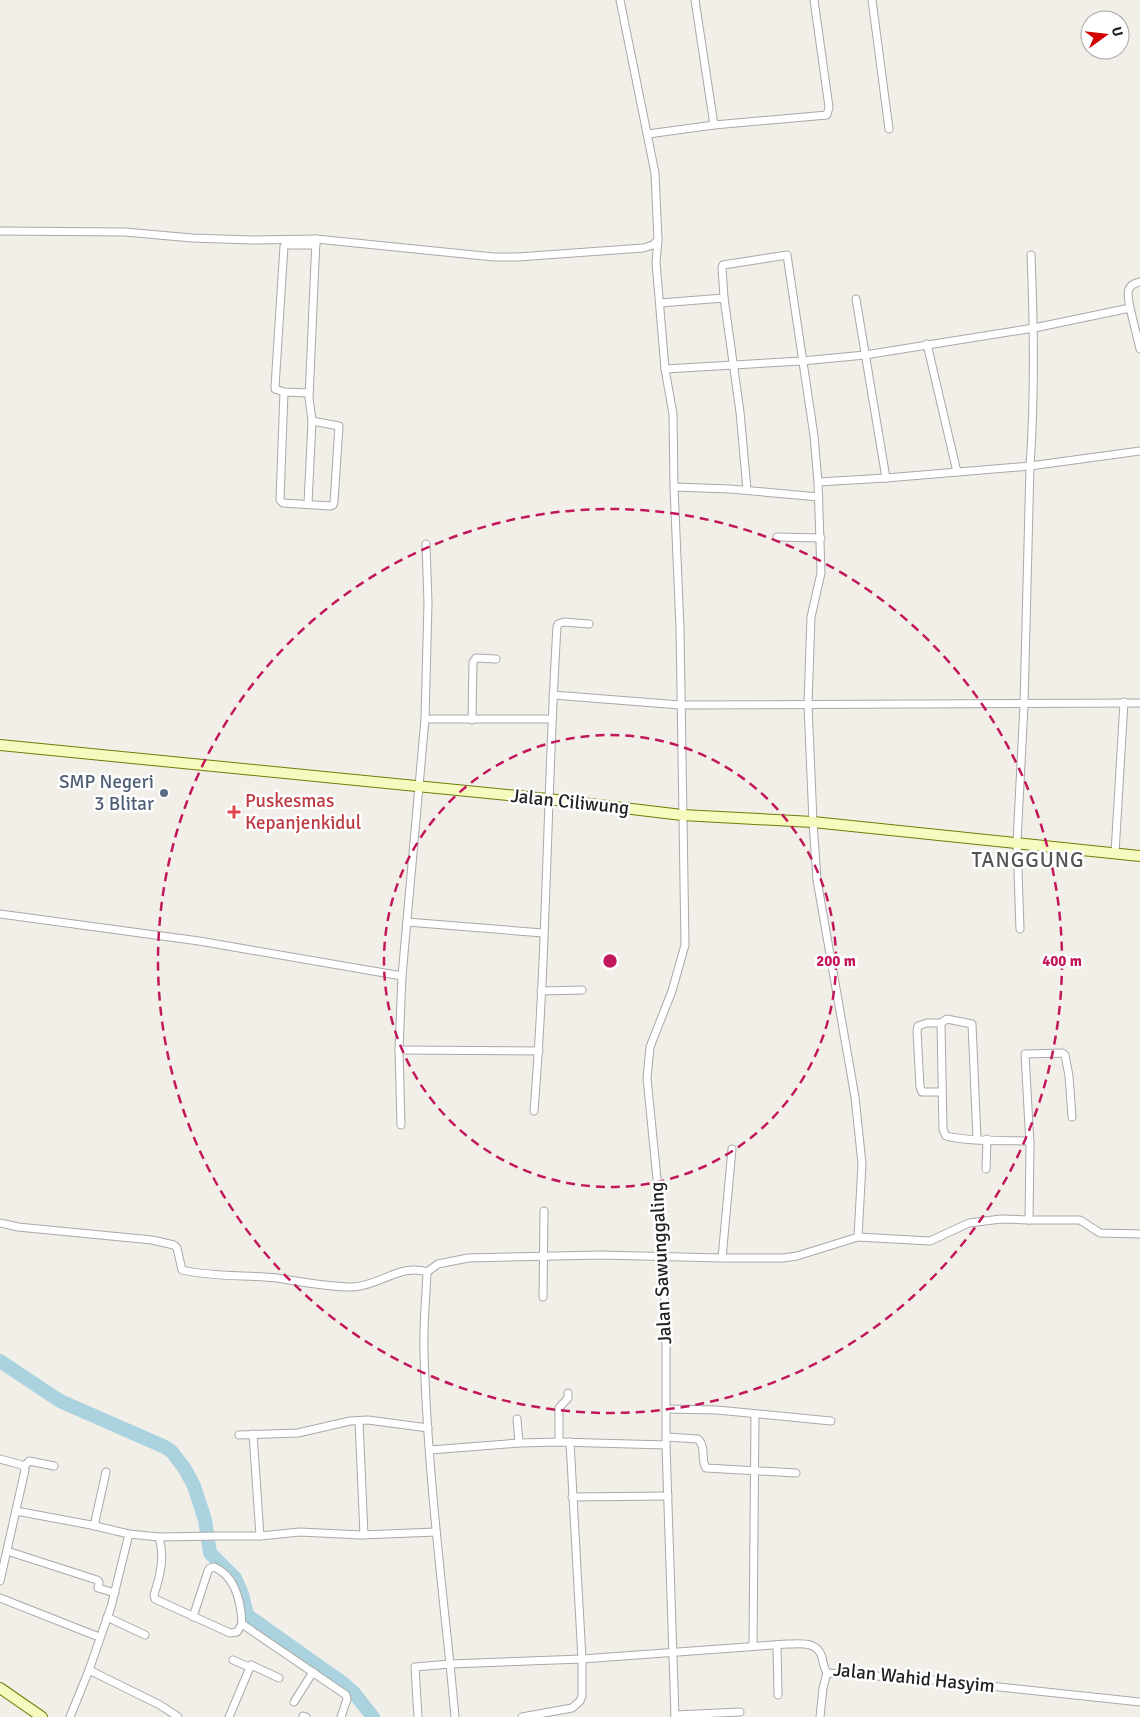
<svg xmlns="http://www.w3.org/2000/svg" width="1140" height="1717" font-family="Signika,sans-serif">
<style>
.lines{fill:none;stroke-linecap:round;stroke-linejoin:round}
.river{stroke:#aad3df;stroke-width:14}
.street-casing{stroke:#a9a9a9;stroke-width:9}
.secondary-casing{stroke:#707d05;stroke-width:12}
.street{stroke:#fff;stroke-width:7}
.secondary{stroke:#f7fabf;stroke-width:10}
.ring{fill:none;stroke:#c2185b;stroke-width:2.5;stroke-dasharray:9 6}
.service-dot{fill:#5c6f8a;stroke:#fff;stroke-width:2}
.health-dot{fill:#e0444e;stroke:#fff;stroke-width:2}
.labels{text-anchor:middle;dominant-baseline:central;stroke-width:5;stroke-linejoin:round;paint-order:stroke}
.service-label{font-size:19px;fill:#4e5e75;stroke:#fff;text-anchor:end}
.health-label{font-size:19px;fill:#be3a42;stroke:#fff;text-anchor:start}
.street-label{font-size:19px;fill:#222;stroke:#fff}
.quarter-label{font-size:21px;letter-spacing:1px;fill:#555;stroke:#fff}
.centre{fill:#c2185b;stroke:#fff;stroke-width:2.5}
.ring-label{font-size:15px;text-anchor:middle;font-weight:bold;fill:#c2185b;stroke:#fff;stroke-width:5;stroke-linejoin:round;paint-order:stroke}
</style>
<rect width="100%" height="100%" fill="#f2efe9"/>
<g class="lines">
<path class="river" d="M0 1361 60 1401 165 1447 172 1452 185 1469 194 1486 205 1520 210 1553 235 1578 242 1594 247 1615 344 1684 354 1693 373 1717"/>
<defs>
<g id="street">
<path d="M620 0 655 173 658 240 656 262 665 369 673 414 674 487 680 628 685 945 672 991 650 1047 647 1078 659 1199 664 1279 666 1345V1445L675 1717"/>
<path d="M695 0 714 125"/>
<path d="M872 0 889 129"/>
<path d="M648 134 714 125 827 115 829 107 814 0"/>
<path d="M0 231 125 232 192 238 253 240 316 239 494 257H518L643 248 653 245 658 240"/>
<path d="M856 299 886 478"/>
<path d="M660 303 724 298 740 412 747 490"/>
<path d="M1130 308 1140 349"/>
<path d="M927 344 957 472"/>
<path d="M665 369 802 361 865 355 1034 328 1130 308C1128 296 1124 285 1140 282"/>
<path d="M284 392 280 500 283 503 330 506 333 505 334 502 339 426 312 421"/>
<path d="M309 393 284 392 275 389V387L284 246 287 245H316"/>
<path d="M818 482 886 478 1030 466C1035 396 1034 326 1031 255"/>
<path d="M674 487 730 489 819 497"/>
<path d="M308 504 312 421 309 398 316 239"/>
<path d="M777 537 821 538"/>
<path d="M553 695 680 705 1140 703"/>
<path d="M425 719H552"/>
<path d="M472 720 473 662 476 658 496 659"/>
<path d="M1115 853 1124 702"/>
<path d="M0 914 199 941 402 976"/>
<path d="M407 922 543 933"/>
<path d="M1020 929 1017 842 1024 705 1030 466 1140 451"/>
<path d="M541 991 582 990"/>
<path d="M941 1023H927L918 1026 917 1031 920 1087 922 1092H942"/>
<path d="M399 1050 539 1051"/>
<path d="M534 1111C547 950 547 788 557 627L558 624 564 622 589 624"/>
<path d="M401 1125 399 1050 402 976 425 719 428 603 426 544"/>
<path d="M977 1139 972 1024 947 1019 941 1023 943 1130 946 1136C968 1142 1006 1140 1030 1141"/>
<path d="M986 1169 987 1139"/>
<path d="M1029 1220H1080L1100 1233 1140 1234"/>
<path d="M0 1223 18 1227 152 1240 174 1245 177 1248 182 1270C211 1277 247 1275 277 1278 303 1282 327 1287 353 1287 379 1286 401 1263 427 1272L438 1264 468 1258 601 1255 722 1258H783L797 1256 858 1237 862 1164 855 1097 817 880 813 822 808 704 811 617 821 573 818 482 814 436 787 255 723 265 722 267 724 298"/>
<path d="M858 1237 930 1241 969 1223 1001 1219 1029 1220 1030 1145 1025 1054 1062 1053 1065 1055 1069 1076 1072 1117"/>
<path d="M722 1258 732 1149"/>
<path d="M427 1272C426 1298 423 1325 424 1352 427 1456 439 1560 450 1664L582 1659 787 1644C801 1644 817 1641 822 1657 823 1663 824 1668 827 1673"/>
<path d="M543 1297 544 1211"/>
<path d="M667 1409 717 1410 831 1421"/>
<path d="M517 1419 519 1443"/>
<path d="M359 1421 364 1535"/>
<path d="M253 1434 260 1536"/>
<path d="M239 1435 298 1433 350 1421 368 1420 428 1428"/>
<path d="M666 1437 698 1439C707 1448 700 1459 706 1468L796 1473"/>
<path d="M559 1442V1408L568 1398V1393"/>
<path d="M430 1450 519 1443 559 1442 666 1445"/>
<path d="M0 1459 22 1465 24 1467 25 1470 0 1581"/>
<path d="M24 1467 29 1461 54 1466"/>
<path d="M572 1497 668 1496"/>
<path d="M16 1511 91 1525 129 1534 159 1537 218 1536H260L300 1532 361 1535 436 1532"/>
<path d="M94 1526 106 1472"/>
<path d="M159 1537C165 1558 160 1576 154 1595L155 1599 230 1633 237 1632 242 1624 346 1695 347 1699 341 1717"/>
<path d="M7 1551 97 1580 99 1582 98 1588 115 1593"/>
<path d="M0 1598 99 1637"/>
<path d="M107 1617 145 1635"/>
<path d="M193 1617 208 1571 210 1568 214 1567C236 1576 241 1603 242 1624"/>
<path d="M777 1645 778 1695"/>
<path d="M753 1646 755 1415"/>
<path d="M233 1660 249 1667"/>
<path d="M89 1670 160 1705 178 1717"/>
<path d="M827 1673 924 1679 1140 1702"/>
<path d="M294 1702 313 1672"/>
<path d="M675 1715 740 1712"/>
<path d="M303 1716 306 1717"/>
<path d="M70 1717 89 1670 111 1607 129 1534"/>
<path d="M229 1717 251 1665 279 1678"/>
<path d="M418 1717 415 1667 450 1664 455 1717"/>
<path d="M522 1717 572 1708 580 1701 582 1696V1659L570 1442"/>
<path d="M820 1717 823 1688 827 1673"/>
</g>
<g id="secondary">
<path d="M0 745 548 799 682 815 813 822 1140 856"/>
<path d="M0 1688 42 1717"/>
</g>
</defs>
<use href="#street" class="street-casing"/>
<use href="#secondary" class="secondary-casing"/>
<use href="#street" class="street"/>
<use href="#secondary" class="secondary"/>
</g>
<g class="ring">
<circle cx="610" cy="961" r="226"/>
<circle cx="610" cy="961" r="452"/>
</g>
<circle class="service-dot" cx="164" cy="793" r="5"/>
<path class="health-dot" d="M231.5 804.5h5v5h5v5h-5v5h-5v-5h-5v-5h5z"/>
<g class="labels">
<g class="service-label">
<text x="154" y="782">SMP Negeri<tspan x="154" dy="22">3 Blitar</tspan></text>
</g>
<g class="health-label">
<text x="245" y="801">Puskesmas<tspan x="245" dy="22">Kepanjenkidul</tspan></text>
</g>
<g class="street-label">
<text transform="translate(570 802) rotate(6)">Jalan Ciliwung</text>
<text transform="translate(661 1263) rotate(-93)">Jalan Sawunggaling</text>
<text transform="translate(914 1678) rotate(6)">Jalan Wahid Hasyim</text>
</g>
<g class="quarter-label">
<text x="1028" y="860">TANGGUNG</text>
</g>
</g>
<circle cx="610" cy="961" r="8" class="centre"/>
<g class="ring-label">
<text x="836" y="966">200 m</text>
<text x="1062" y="966">400 m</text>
</g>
<g transform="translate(1105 35) rotate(75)"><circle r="24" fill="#ffffff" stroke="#a7a7a7"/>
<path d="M0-4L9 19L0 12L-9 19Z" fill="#d40000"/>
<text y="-8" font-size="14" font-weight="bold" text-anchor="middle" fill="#222222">U</text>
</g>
</svg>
